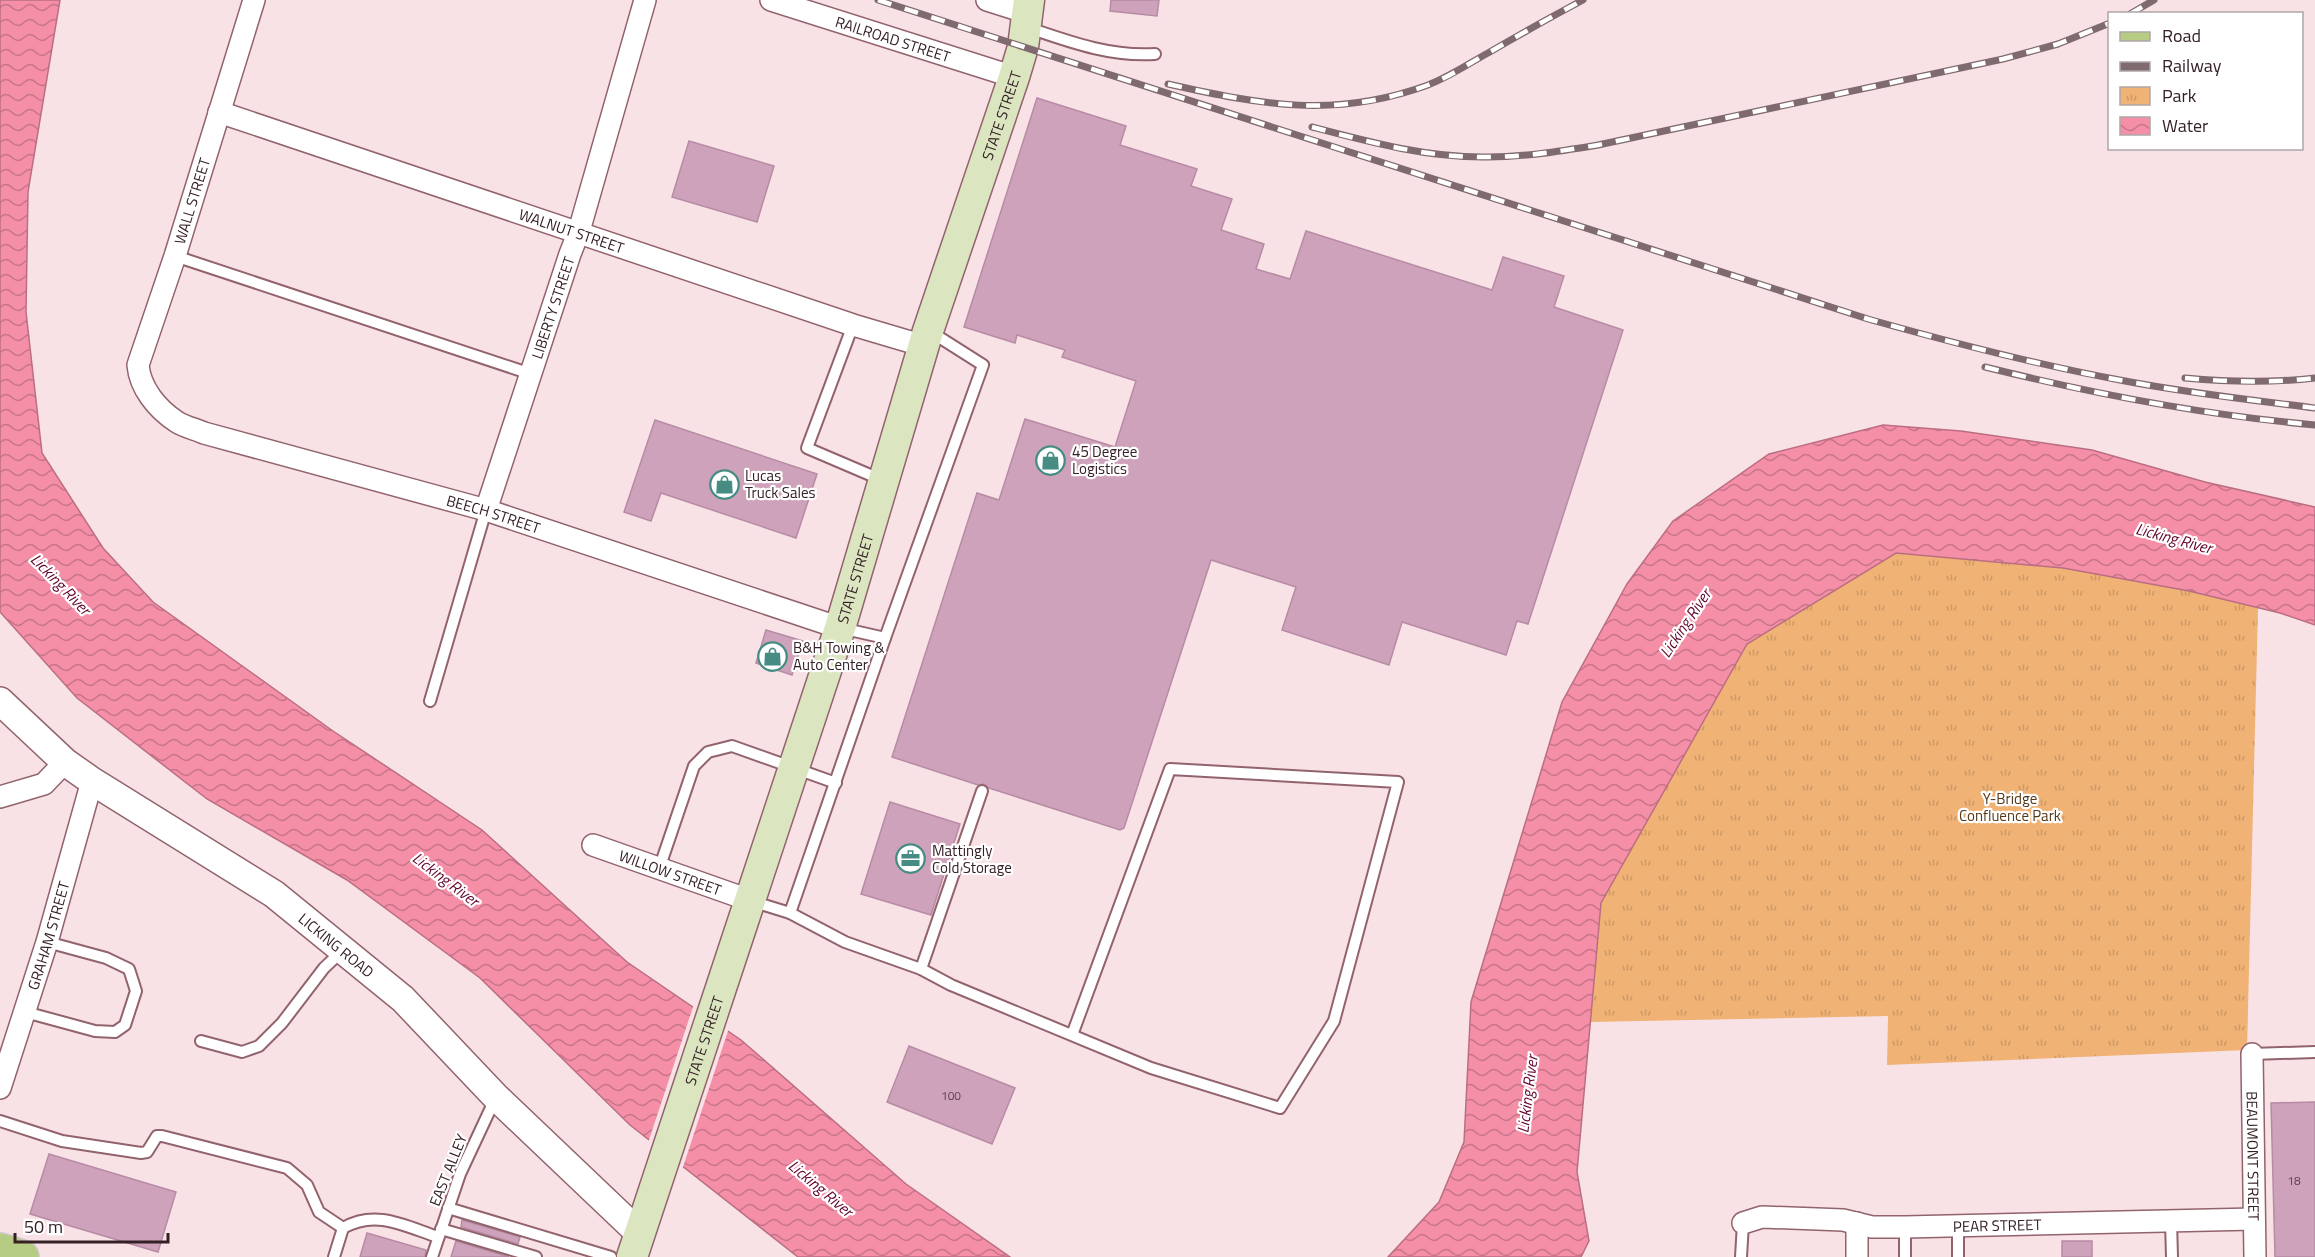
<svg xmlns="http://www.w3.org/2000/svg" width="2315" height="1257" font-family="'Titillium Web',sans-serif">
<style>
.park{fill:url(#park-tufts)}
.water{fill:url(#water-waves);stroke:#bb6e81;stroke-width:1.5}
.pier{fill:#f8e2e6}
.building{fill:#cfa2bb;stroke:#b78ba4;stroke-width:1.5}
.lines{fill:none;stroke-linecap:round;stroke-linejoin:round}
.service-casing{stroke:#92636d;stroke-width:14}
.minor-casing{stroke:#92636d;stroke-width:24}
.tertiary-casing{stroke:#92636d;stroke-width:30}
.secondary-casing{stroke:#92636d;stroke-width:33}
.primary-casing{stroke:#cec9cb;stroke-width:36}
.service{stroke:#fff;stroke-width:10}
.minor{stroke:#fff;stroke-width:21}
.tertiary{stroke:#fff;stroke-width:27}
.secondary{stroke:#dbe6c1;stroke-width:30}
.primary{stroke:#b6cc83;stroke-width:33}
.rail-casing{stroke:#7f6a6f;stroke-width:7}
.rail{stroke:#fff;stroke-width:4.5;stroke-dasharray:14;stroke-linecap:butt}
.labels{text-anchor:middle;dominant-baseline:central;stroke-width:4.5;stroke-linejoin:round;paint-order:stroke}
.number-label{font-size:12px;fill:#5b404a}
.street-label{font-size:15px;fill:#342025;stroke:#fff}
.poi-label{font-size:15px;fill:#342025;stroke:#fff;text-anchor:start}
.park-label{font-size:15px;fill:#563819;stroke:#fff}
.water-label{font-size:16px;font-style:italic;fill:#62052c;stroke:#fff}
</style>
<defs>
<pattern id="park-tufts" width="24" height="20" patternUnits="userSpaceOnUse" patternTransform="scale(1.5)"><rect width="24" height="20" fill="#f0b275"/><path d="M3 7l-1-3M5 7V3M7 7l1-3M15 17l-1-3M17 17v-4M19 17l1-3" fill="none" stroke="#ce9965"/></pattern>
<pattern id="water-waves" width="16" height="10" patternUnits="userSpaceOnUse" patternTransform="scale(1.5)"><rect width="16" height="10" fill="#f58fa8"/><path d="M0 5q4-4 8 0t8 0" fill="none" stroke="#c77489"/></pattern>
</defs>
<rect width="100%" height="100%" fill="#f8e2e6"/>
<path class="park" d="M1896 553 2063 568 2189 591 2258 607 2247 1050 1887 1065 1888 1016 1590 1022 1601 903 1747 644Z"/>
<g class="water">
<path d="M0 0H60L28 192 26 312 42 453 103 548 153 602 333 731 482 830 627 962 741 1040 906 1184 1010 1257H798L630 1125 480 978 347 880 207 799 77 698 0 612Z"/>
<path d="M1883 425 1961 431 2092 450 2205 482 2315 507V625L2280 613 2189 591 2063 568 1896 553 1747 644 1601 903 1577 1172 1589 1241 1581 1257H1388L1439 1202 1464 1142 1471 1002 1562 702 1627 584 1673 521 1769 454Z"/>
</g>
<path class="pier" d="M694 1004 729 1028 682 1170 648 1143Z"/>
<g class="building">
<path d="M1111 0H1159L1157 16 1110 11Z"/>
<path d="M1037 98 1126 126 1120 145 1197 169 1191 186 1232 199 1221 230 1264 244 1256 269 1290 279 1306 231 1492 290 1503 257 1564 276 1554 307 1623 330 1528 624 1517 621 1506 655 1402 622 1389 665 1282 630 1296 587 1211 560 1124 828 1120 830 989 788 984 784 978 785 892 757 977 493 999 500 1025 419 1115 447 1136 381 1062 357 1065 350 1017 335 1015 343 964 327Z"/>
<path d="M689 141 774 166 757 222 672 197Z"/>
<path d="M655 420 817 474 796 538 661 493 651 521 624 512Z"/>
<path d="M766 630 803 641 792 675 756 663Z"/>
<path d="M890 802 960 824 931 915 861 894Z"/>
<path d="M909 1046 1015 1088 992 1144 887 1102Z"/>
<path d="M2315 1102V1257H2275L2271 1103Z"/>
<path d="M49 1154 176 1192 158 1252 30 1214Z"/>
<path d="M462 1220 520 1237 518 1244 461 1227Z"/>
<path d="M367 1233 426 1250 425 1257H360Z"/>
<path d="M456 1241 509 1257H451Z"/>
<rect x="2062" y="1241" width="30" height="16"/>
</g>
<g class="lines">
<defs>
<g id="service">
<path d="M1029 28C1070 42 1111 57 1155 54"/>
<path d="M175 256 531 374"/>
<path d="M853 325 807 448 882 480"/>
<path d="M841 628 885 638"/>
<path d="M430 701 486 510"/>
<path d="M659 869 694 766 708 752 732 746 836 783"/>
<path d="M751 901 790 913 885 638 983 365 931 332"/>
<path d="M790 913 845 942 921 969 951 985 1151 1068 1280 1108 1334 1021 1398 782 1170 769 1072 1035"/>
<path d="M921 969 982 791"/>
<path d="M25 1012 95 1031 115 1032 125 1025 136 991 129 969 106 958 47 942"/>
<path d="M201 1041 242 1052 259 1046 282 1023 324 968 343 950"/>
<path d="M2252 1054 2315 1052"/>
<path d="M0 1121 62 1141 141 1153 147 1152 157 1136H162L287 1168 307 1185 319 1212 343 1228"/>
<path d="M448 1208 611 1257"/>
<path d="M2171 1221 2172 1257"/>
<path d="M1958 1225V1257"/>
<path d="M1905 1227V1257"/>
<path d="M441 1229 536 1257"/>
<path d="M334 1257 343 1228C376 1209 405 1226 438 1237"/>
<path d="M432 1257 460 1174 496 1097"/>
<path d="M1741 1257 1743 1223"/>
</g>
<g id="minor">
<path id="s1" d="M254 0 175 256 138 365C140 388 157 409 177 422 185 427 195 429 204 433L486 510 840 628"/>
<path id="s2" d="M771 0 1014 77"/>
<path d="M987 0 1028 13"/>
<path id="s3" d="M219 112 853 325 924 346"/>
<path id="s4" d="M486 510 570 254 579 231 645 0"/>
<path d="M0 797 44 784 65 762"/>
<path id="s5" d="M593 845 749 900"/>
<path id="s6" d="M2252 1054 2255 1257"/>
<path id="s7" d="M0 1088 47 942 92 781"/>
<path id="s8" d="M1743 1223 1762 1217 1843 1220 1872 1227H1905L2254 1219"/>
<path d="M1857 1223V1257"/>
</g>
<g id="tertiary">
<path id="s9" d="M0 701 65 762 92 781 274 894 403 999 496 1097 639 1233"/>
</g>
<g id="secondary">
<path id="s10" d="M632 1257 840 628 928 331 1014 77 1023 47 1029 0"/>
</g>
<path id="primary" d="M0 1250 22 1257"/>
</defs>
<use href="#service" class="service-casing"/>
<use href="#minor" class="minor-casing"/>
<use href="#tertiary" class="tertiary-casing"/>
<use href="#secondary" class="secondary-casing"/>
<use href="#primary" class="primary-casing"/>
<use href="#service" class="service"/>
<use href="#minor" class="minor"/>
<use href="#tertiary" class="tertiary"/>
<use href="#secondary" class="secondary"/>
<use href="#primary" class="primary"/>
<defs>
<g id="rail">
<path d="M878 0 1868 319C1953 343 2038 365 2125 381 2188 393 2252 400 2315 408"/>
<path d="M2130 14 2154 0"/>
<path d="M1168 84C1262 105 1335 119 1428 85 1449 77 1468 64 1488 53 1519 35 1551 17 1583 0"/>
<path d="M1312 127C1369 142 1428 158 1488 157 1525 157 1561 151 1598 145L2003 59 2058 44 2110 23"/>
<path d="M1985 367C2094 394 2204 415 2315 425"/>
<path d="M2185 378C2229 382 2271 383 2315 378"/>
</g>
</defs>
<use href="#rail" class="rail-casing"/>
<use href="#rail" class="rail"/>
</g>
<defs>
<symbol id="shop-ring" viewBox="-11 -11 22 22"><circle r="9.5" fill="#fff" stroke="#468c83" stroke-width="1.5"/><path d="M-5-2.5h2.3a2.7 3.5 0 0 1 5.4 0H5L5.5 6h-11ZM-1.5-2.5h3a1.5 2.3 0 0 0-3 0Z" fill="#468c83"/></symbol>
<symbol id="office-ring" viewBox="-11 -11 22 22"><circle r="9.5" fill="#fff" stroke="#468c83" stroke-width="1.5"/><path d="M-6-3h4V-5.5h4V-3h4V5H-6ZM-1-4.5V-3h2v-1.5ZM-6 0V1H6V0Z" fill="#468c83"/></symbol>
</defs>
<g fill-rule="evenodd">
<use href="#shop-ring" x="1034" y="444" width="33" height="33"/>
<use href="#shop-ring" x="708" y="468" width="33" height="33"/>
<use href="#shop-ring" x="756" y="640" width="33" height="33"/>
<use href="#office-ring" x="894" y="842" width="33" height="33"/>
</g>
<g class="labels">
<g class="number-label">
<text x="951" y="1095">100</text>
<text x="2294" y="1180">18</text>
</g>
<g class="street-label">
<text stroke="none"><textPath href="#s2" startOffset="128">RAILROAD STREET</textPath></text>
<text stroke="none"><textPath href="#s10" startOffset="1200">STATE STREET</textPath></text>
<text transform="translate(192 201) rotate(-73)">WALL STREET</text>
<text stroke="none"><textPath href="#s3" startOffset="372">WALNUT STREET</textPath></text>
<text stroke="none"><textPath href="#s4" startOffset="213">LIBERTY STREET</textPath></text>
<text stroke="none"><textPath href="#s1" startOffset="784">BEECH STREET</textPath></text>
<text stroke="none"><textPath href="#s10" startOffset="714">STATE STREET</textPath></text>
<text stroke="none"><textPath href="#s5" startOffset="82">WILLOW STREET</textPath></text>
<text stroke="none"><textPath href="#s7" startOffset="160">GRAHAM STREET</textPath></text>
<text stroke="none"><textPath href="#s9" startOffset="417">LICKING ROAD</textPath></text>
<text stroke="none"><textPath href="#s10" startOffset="228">STATE STREET</textPath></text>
<text stroke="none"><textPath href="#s6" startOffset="102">BEAUMONT STREET</textPath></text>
<text transform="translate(448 1170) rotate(-68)">EAST ALLEY</text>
<text stroke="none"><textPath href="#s8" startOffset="256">PEAR STREET</textPath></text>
</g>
<g class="poi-label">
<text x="1072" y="451">45 Degree<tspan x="1072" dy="17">Logistics</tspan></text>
<text x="745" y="475">Lucas<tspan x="745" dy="17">Truck Sales</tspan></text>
<text x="793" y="647">B&amp;H Towing &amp;<tspan x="793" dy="17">Auto Center</tspan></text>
<text x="932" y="850">Mattingly<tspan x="932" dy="17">Cold Storage</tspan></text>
</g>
<g class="park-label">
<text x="2010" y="798">Y-Bridge<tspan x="2010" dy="17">Confluence Park</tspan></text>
</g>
<g class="water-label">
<text transform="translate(2174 538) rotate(15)">Licking River</text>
<text transform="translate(61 584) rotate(46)">Licking River</text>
<text transform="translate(1685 623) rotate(-56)">Licking River</text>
<text transform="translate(446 879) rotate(37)">Licking River</text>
<text transform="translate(1527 1094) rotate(-83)">Licking River</text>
<text transform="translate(821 1188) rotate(40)">Licking River</text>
</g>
</g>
<rect x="2108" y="12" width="195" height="138" fill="#ffffff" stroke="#aea6a8" stroke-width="1.5"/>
<rect x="2120" y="32" width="30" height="9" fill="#b6cc83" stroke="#aea6a8" stroke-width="1.5"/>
<text x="2162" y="42" font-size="18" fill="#342025">Road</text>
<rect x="2120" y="62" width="30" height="9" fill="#7f6a6f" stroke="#aea6a8" stroke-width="1.5"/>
<text x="2162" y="72" font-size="18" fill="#342025">Railway</text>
<rect x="2120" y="87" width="30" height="18" fill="url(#park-tufts)" stroke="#aea6a8" stroke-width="1.5"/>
<text x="2162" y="102" font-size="18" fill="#342025">Park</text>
<rect x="2120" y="117" width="30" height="18" fill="url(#water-waves)" stroke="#aea6a8" stroke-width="1.5"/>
<text x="2162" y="132" font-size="18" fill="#342025">Water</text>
<path d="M15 1233v9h153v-9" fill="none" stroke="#342025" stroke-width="3"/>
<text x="24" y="1233" font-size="18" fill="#342025" stroke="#ffffff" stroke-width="4.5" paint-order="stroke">50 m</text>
</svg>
